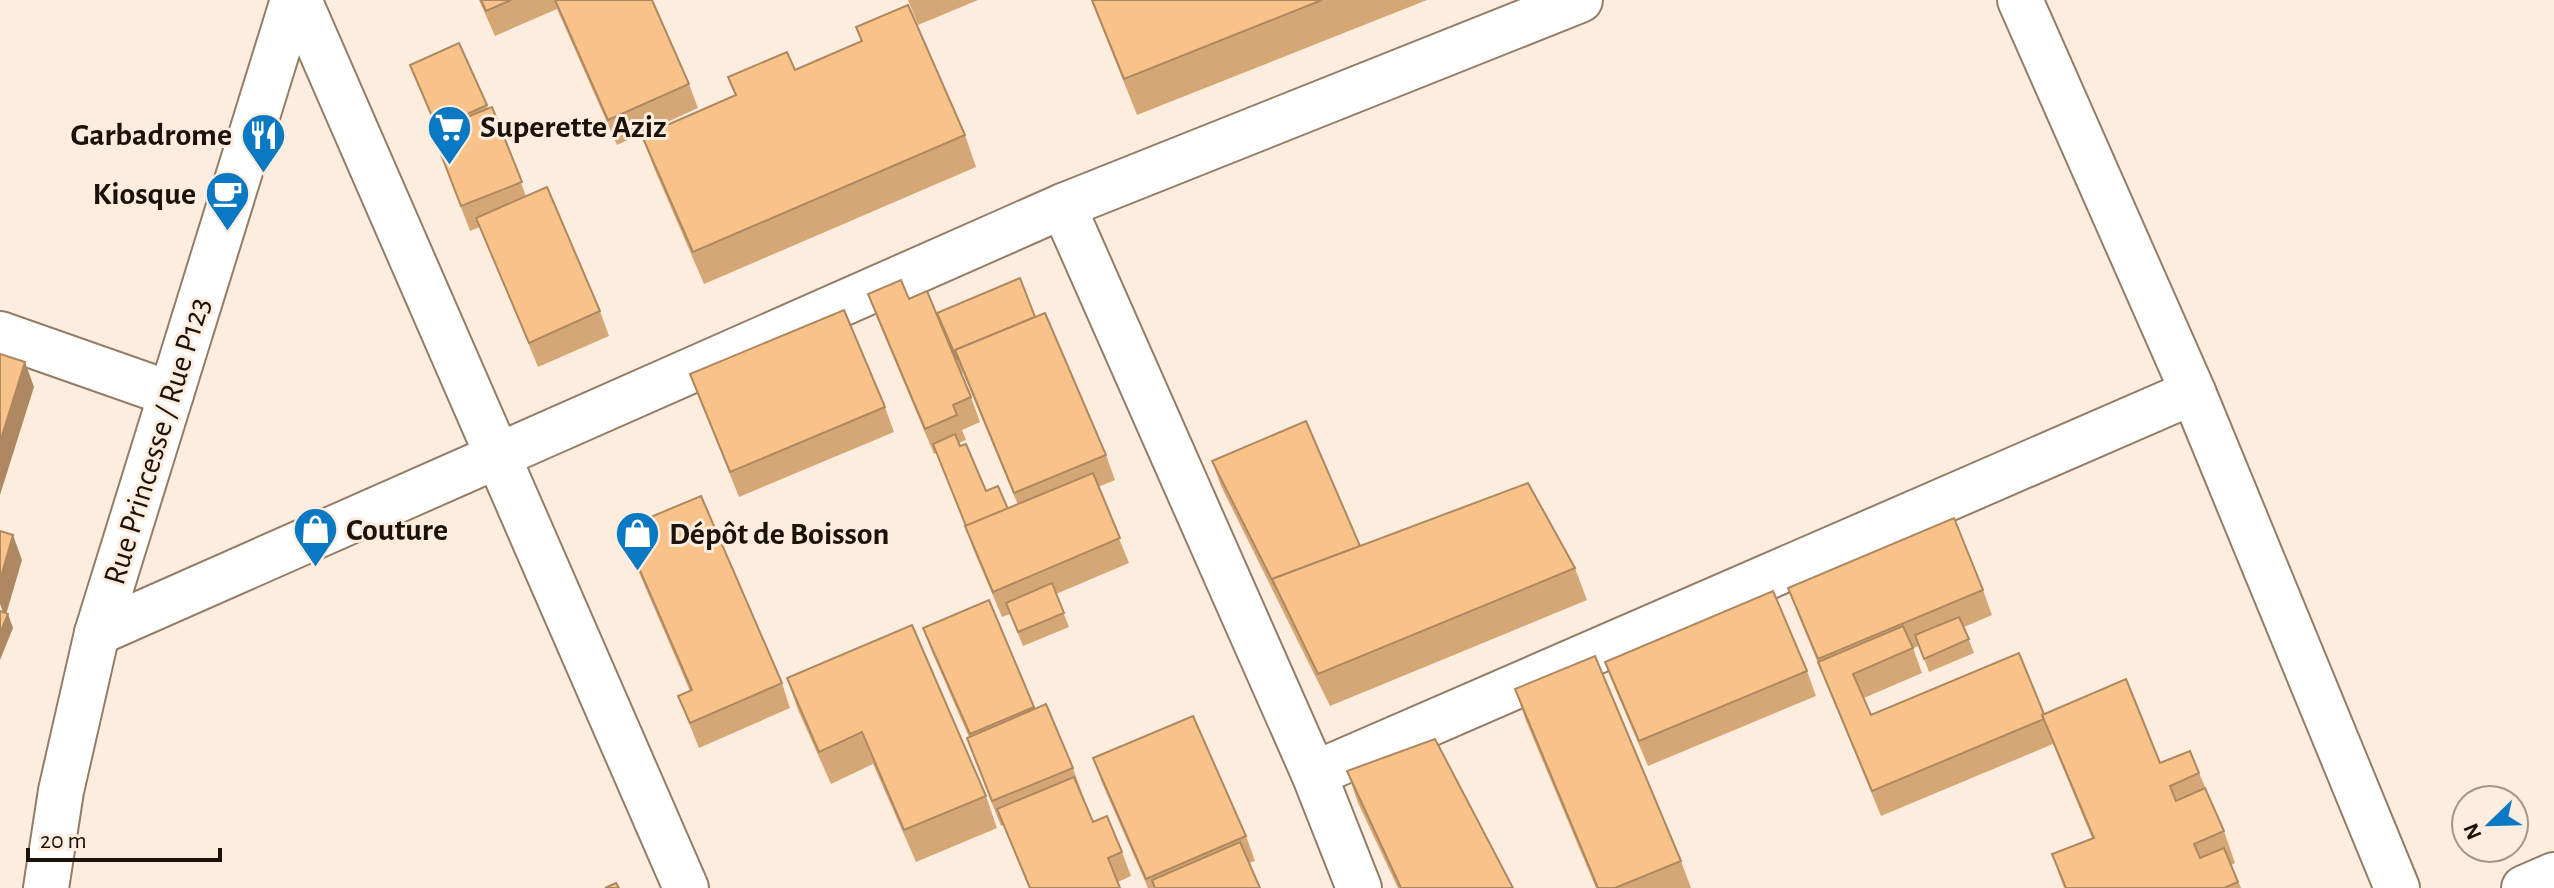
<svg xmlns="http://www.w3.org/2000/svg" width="2554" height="888" font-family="'Alegreya Sans',sans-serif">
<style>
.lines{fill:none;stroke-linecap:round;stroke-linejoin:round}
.minor-casing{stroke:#947d66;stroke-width:48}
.minor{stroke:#fff;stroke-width:44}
.wall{fill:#d6a776}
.shaded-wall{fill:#ae8860}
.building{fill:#f9c289;stroke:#ae8860;stroke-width:2}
.labels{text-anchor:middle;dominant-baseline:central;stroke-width:6;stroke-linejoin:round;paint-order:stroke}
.poi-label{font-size:32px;font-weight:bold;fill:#1b1209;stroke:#fdedde;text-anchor:start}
.street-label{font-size:32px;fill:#1b1209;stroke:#fdedde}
</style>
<rect width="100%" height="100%" fill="#fdedde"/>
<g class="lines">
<defs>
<g id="minor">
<path d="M299 0 686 888"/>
<path d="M2020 0 2193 392 2397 888"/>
<path d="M1063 206 1314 774 1359 888"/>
<path d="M0 334 171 394"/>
<path d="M97 633 1063 206 1580 0"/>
<path d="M1314 774 2193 392"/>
<path d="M46 888 61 791 97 633 293 0"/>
<path d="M2524 888 2554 875"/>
</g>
</defs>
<use href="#minor" class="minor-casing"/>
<use href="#minor" class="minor"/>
</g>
<g class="wall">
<path d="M479 0H652L689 84 698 108 617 145 557 9 495 36Z"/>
<path d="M908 0H978L918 25Z"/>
<path d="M1091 0H1427L1137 115Z"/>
<path d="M856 27 965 135 976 167 704 284 654 168 642 136 735 95 728 77 795 70 861 41Z"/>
<path d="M459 43 488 108 492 107 526 196 600 311 609 336 538 367 480 227 470 231 432 131 437 129 410 65Z"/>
<path d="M868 294 909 299 971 397 980 422 962 430 966 440 959 443 986 491 1008 509 1018 505 963 373H962L942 327 1035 317 1106 455 1115 480 1098 487 1129 563 1056 594 1069 627 1023 646 1010 614 1002 617 974 551 965 526H966L936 453 934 454 877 318Z"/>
<path d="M690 374 885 407 894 432 739 497Z"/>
<path d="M1212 461 1360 546 1575 568 1587 600 1330 706 1221 486Z"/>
<path d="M622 529 782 683 790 708 699 748 678 696 690 691 631 554Z"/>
<path d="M1788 588 1983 590 1992 615 1964 627 1974 653 1929 672 1919 646 1913 648 1922 673 1864 698 1871 715 2044 714 2160 763 2199 773 2224 831 2235 863 2231 865 2241 888H2064L2052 854 2092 838 2053 744 1881 816 1797 612Z"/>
<path d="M989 600 1035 709 1073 768 1082 793H1080L1093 822 1122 852 1131 876 1118 882 1120 888H1029L1003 825 1001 826 976 763 967 738 969 737 932 652 923 628Z"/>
<path d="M1605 662 1807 671 1816 696 1648 766 1614 686Z"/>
<path d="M787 678 986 796 997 828 916 862 873 764 831 784 798 710Z"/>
<path d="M1515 689 1681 861 1691 888H1596L1526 721Z"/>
<path d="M1093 758 1246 836 1255 861 1249 863 1260 888H1148L1102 783Z"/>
<path d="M1347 771 1513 888H1398L1358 803Z"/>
</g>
<g class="shaded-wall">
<path d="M25 362 34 387 0 495V442Z"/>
<path d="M13 535 22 560 5 618 0 604V580Z"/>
<path d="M8 614 13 628 0 660V633Z"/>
</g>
<g class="building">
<path d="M481 0H511L486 11Z"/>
<path d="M555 0H652L689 84 608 120Z"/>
<path d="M1092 0H1322L1124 79Z"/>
<path d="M908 5 965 135 693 252 642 136 736 95 728 77 787 52 795 70 862 41 856 27Z"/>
<path d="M459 43 487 105 437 128 410 65Z"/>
<path d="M492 107 522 182 461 206 432 131Z"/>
<path d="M547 187 600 311 529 343 476 218Z"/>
<path d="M1020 278 1035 317 955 350 958 359H957L937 313Z"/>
<path d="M901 280 909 299 927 291 971 397 953 405 957 415 925 429 868 294Z"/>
<path d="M844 310 885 407 730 472 690 374Z"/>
<path d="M1045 313 1106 455 1014 493 955 350Z"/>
<path d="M0 354 25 362 0 442Z"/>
<path d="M1306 421 1360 546 1272 579 1275 586 1212 461Z"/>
<path d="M955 434 960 446 966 444 986 491 998 486 1008 509 966 526 933 444Z"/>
<path d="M1093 473 1120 538 993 592 965 526Z"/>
<path d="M1528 483 1575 568 1318 674 1272 579Z"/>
<path d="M701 496 782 683 690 723 678 696 692 690 622 529Z"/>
<path d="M1954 518 1983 590 1818 659 1788 588Z"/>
<path d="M0 531 13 535 0 580Z"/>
<path d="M1052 583 1064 613 1018 632 1006 603Z"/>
<path d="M1773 591 1807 671 1639 741 1605 662Z"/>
<path d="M989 600 1034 707 970 734 923 628Z"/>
<path d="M0 611 8 614 0 633Z"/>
<path d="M1959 617 1969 639 1924 659 1915 635Z"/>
<path d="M912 625 986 796 904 830 862 732 819 752 787 678Z"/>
<path d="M1903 626 1913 648 1853 674 1871 715 2019 653 2044 714 2042 715 2044 719 1872 791 1818 662Z"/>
<path d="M1595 656 1681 861 1615 888H1598L1515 689Z"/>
<path d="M2126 679 2160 763 2190 751 2199 773 2170 786 2176 801 2205 788 2224 831 2194 844 2200 858 2224 848 2238 882 2224 888H2066L2052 854 2094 838 2042 715Z"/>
<path d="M1046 704 1073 768 992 801 967 738Z"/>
<path d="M1193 716 1246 836 1146 879 1093 758Z"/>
<path d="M1435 739 1513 888H1401L1347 771Z"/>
<path d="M1074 777 1093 822 1107 816 1122 852 1108 858 1120 888H1030L997 809Z"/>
<path d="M1240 842 1260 888H1155L1152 880Z"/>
<path d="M616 883 619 888H605Z"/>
</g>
<defs>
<symbol id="supermarket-pin" viewBox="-11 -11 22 30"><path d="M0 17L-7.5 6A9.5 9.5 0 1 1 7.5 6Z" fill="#0979c3" stroke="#fdedde"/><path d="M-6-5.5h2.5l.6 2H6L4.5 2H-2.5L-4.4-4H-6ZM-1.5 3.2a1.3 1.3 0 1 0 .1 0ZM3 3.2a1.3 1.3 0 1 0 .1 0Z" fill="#fff"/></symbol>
<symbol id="restaurant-pin" viewBox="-11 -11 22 30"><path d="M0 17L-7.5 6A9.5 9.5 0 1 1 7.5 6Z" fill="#0979c3" stroke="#fdedde"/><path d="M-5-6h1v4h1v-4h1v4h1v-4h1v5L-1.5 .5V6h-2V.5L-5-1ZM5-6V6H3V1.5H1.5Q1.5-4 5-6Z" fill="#fff"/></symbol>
<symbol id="cafe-pin" viewBox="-11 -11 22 30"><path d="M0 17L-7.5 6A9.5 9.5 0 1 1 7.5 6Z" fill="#0979c3" stroke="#fdedde"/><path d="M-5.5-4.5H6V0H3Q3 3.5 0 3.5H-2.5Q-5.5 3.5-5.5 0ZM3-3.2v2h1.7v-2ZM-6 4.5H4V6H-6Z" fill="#fff"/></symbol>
<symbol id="shop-pin" viewBox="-11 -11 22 30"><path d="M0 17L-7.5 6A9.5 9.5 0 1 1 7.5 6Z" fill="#0979c3" stroke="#fdedde"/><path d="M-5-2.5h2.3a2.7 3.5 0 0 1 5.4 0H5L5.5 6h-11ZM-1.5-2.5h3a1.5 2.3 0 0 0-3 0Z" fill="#fff"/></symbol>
</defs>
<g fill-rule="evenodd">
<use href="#supermarket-pin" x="424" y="102" width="51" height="69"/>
<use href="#restaurant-pin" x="238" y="110" width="51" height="69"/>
<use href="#cafe-pin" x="202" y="168" width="51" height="69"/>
<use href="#shop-pin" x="290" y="504" width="51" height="69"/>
<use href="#shop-pin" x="612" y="508" width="51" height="69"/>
</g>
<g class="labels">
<g class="poi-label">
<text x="480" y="127">Superette Aziz</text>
<text x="232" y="135" text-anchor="end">Garbadrome</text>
<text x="196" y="194" text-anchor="end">Kiosque</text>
<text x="346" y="530">Couture</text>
<text x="669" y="534">Dépôt de Boisson</text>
</g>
<g class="street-label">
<text transform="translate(157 441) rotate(-73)">Rue Princesse / Rue P123</text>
</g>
</g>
<g transform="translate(2490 824) rotate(247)"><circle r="38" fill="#fdedde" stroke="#a39589" stroke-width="2"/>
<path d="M0-6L14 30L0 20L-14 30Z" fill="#0979c3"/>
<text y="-12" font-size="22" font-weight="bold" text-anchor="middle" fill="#1b1209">N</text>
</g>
<path d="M28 848v12h192v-12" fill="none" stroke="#1b1209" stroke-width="4"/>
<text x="40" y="848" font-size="24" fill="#1b1209" stroke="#fdedde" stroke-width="6" paint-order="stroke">20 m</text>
</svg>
